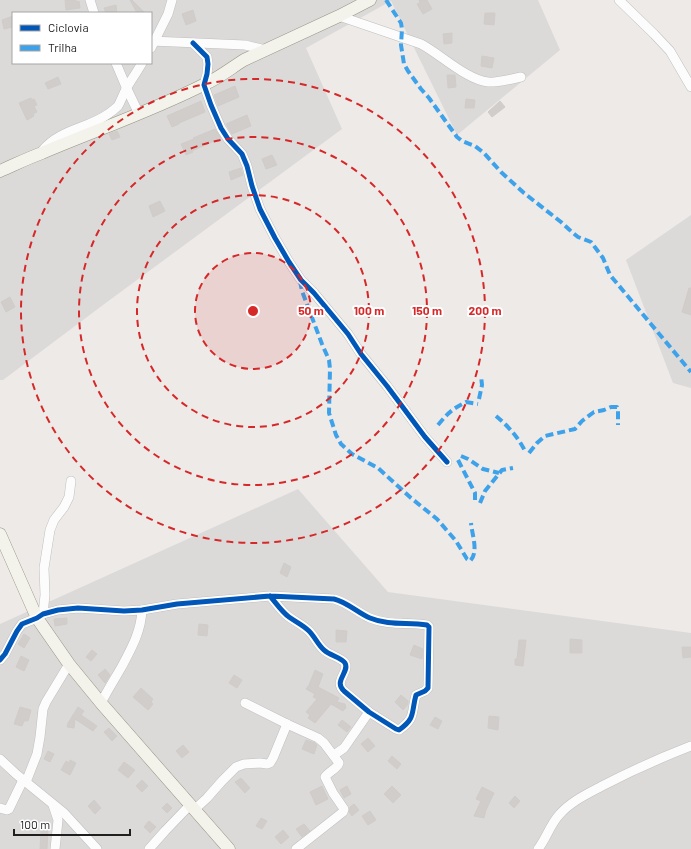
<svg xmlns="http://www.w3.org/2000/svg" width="691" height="849" font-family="Barlow,sans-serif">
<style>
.residential{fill:#dcdad9;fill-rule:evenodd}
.building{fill:#d0cdcb;stroke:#d0ccc9}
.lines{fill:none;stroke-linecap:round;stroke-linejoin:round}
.street-casing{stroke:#c0bfbe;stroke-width:10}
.secondary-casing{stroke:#969481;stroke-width:13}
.street{stroke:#fcfcfc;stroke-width:9}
.secondary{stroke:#f3f2eb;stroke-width:12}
.quiet{stroke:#3da2ea;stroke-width:4;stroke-dasharray:8 4;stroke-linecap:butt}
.cycleway-casing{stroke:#fff;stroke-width:8}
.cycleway{stroke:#0057b8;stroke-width:5}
.ring{fill:none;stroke:#d62828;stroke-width:2;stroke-dasharray:7 5}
.centre{fill:#d62828;stroke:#fff;stroke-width:2}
.ring-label{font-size:12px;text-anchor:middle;font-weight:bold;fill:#d62828;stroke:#fff;stroke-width:4;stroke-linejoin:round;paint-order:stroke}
</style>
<rect width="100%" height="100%" fill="#edeae8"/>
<g class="residential">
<path d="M0 0H538L560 50 457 135 391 1 306 48 342 129 103 305 3 380H0ZM13 13H151V63H13Z"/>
<path d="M691 215V388L673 383 626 260Z"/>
<path d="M298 489 388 592 691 633V849H0V624Z"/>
</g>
<g class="building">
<path d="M65 0H76V2L79 1 80 8 66 10Z"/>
<path d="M130 0H132L145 13H137Z"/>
<path d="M419 0H427L432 9 423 14 417 4 420 3Z"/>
<path d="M116 5 117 13H106L104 8Z"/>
<path d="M193 10 196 21 186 25 182 14Z"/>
<path d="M485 13H495L494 25 484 24Z"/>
<path d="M13 16V27L4 29 2 20Z"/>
<path d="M452 33V43L444 44 443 34Z"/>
<path d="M482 56 494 58 492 68 481 66Z"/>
<path d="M447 75H455L456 87 448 88Z"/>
<path d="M58 77 61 84 48 89 45 83Z"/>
<path d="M235 86 239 97 218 106 214 95Z"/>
<path d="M31 98 32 100 34 99 37 105 34 106 37 112 33 114 34 116 27 120 19 103Z"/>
<path d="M466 99 475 100 474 108H465Z"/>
<path d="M201 101 205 112 179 123V124L172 127 167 116Z"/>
<path d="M500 101 505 107 492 117 488 112Z"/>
<path d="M247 115 251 126 232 134 226 124Z"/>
<path d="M215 129 221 138 192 151 193 152 186 155 181 144 194 139 193 138Z"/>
<path d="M117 131 120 137 112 140 109 134Z"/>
<path d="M272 155 277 165 266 169 262 159Z"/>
<path d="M241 168 243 175 231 180 229 172Z"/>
<path d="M160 201 165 211 153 217 149 206Z"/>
<path d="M689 288H691V315L682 312Z"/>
<path d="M10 297 15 307 6 312 1 302Z"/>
<path d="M284 563 291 567 287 577 280 573Z"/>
<path d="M67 618V624L55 626 54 619Z"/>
<path d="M199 624 208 625 207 636 198 635Z"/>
<path d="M336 630 347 631 346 642H336Z"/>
<path d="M24 634 30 638 24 648 18 644Z"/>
<path d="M570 639 582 640V653H570Z"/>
<path d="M519 640H526L523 666 515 665V659H517Z"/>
<path d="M414 645 423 649 422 659 410 655Z"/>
<path d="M682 647H691V657L683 658Z"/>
<path d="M92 650 97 654 91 661 86 657Z"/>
<path d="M21 656 29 660 24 671 16 667Z"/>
<path d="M105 669 110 675 105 683 98 675Z"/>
<path d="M315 670 323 674 318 687 339 698 337 702 345 704 346 708 343 711 331 704 315 723 308 718 310 715 306 712 317 699 313 697 315 694 306 689 309 685Z"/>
<path d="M234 675 242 680 237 688 229 683Z"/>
<path d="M141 688 153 699 151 702 153 704 148 710 133 697Z"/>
<path d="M401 695 408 701V704L403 710 395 702Z"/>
<path d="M20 707 31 710 28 721H24L22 726 14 724Z"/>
<path d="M78 707 84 711 81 715 97 726 93 731 75 719 74 728 67 727 68 723Z"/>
<path d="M489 716 499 717 498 730 488 728Z"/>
<path d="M435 717 442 721 438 729 430 725Z"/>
<path d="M342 720 351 727 347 732 338 725Z"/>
<path d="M109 728 117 736 112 741 104 732Z"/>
<path d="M368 738 375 746 368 752 361 744Z"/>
<path d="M306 740 315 743 317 745 314 754 302 749Z"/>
<path d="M183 745 189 752 182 758 176 751Z"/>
<path d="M48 751 54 754 50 762 44 759Z"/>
<path d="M392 756 401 764 397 769 388 761Z"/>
<path d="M70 760 76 763 70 775 61 770 66 761 69 763Z"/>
<path d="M124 762 135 770 128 778 118 770Z"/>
<path d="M241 778 250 788 245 793 235 782Z"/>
<path d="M142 780 148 786 142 792 136 786Z"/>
<path d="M322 786 328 799 316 805 310 792Z"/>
<path d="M347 786 351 794 344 798 340 790Z"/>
<path d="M392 786 401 795 393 803 384 794Z"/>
<path d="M482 787 494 793 486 810 484 818 474 816 481 801 476 799Z"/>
<path d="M515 796 520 801 514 808 509 803Z"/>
<path d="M94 800 101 808 95 814 88 806Z"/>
<path d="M167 803 172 808 167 813 162 808Z"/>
<path d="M354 804 359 810 352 816 349 812 350 807Z"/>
<path d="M370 811 376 820 368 825 362 816Z"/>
<path d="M261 818 267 821 262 829 256 826Z"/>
<path d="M149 821 156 827 150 833 144 827Z"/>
<path d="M304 824 310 831 302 837 296 829Z"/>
<path d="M41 829H48L47 849H40Z"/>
<path d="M283 830 289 837 281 844 275 837Z"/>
</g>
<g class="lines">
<defs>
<g id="street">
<path d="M90 0 94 13"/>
<path d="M619 0 654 34 670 51 691 87"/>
<path d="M339 16 421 44C440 54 467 80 488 82 496 83 512 79 521 77"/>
<path d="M151 41 245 45 266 50"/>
<path d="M193 43 207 57 208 64 207 74 204 85 211 105 221 128 228 139 242 154 247 166 252 186 260 209 275 238 289 262 301 280 314 293 348 334 361 354 387 386 425 437 447 462"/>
<path d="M151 48 168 14 172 0"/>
<path d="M116 63 127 89 139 114"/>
<path d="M42 151C60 129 87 129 108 114 111 112 115 109 118 106 121 101 123 95 126 89 131 80 137 72 142 63"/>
<path d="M43 614 45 595 44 568 50 530 54 520 64 507 69 497 71 481"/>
<path d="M0 660 5 654 17 631 22 624 37 618 43 614 58 610 78 608 124 611 142 610 177 604 270 596 334 599C347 602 358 613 370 618 389 626 407 622 427 625L429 627 428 688 425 691 416 695C411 713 416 718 399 730L396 729 369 712 344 691C333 681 350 672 345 663 342 658 329 655 324 650 318 645 315 637 309 631 303 625 296 622 289 617 282 612 276 603 270 596"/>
<path d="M101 703C107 691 114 680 121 668 131 649 141 632 142 610"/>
<path d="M245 703 287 724 318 738 324 743 339 763C337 769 329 771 325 777L333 793 344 809 343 812 296 849"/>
<path d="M334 755 344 748 369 712"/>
<path d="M0 759 16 774 64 813 97 849"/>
<path d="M26 782 37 754 40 737 43 709 46 702 69 664"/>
<path d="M53 805 58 820 55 849"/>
<path d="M0 808 7 810 9 809 23 780"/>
<path d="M194 810 207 798 222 781 236 767 244 764 260 763 267 764 270 763 273 758 287 724"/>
<path d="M149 849 165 831 190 805"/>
<path d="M538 849C546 839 550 825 559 815 570 802 587 794 602 786 631 771 660 758 691 746"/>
</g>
<g id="secondary">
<path d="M0 171C14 165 28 158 42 153 96 130 152 111 205 84 219 78 231 68 244 60L339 16 370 0"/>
<path d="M0 534 37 618 69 664 101 703 229 849"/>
</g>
</defs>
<use href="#street" class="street-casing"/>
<use href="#secondary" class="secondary-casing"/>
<use href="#street" class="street"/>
<use href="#secondary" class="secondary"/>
<g class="quiet">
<path d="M386 0 401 23 402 29 401 45 404 64 408 71 421 89 429 98 457 137 462 141 475 146 484 153 501 172 524 193 561 222 573 233 578 237 591 242 603 258 610 275 691 372"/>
<path d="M300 281 302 291 322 344 329 360 330 369 329 413 336 435 341 444 352 454 378 468 411 498 437 519 456 541 467 559 470 561C479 552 472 535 471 523"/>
<path d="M479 399 482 385 481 376"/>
<path d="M496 416C508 426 518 437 525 451"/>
<path d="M438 425C448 413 452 409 466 402L478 404"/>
<path d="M529 453 537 443 545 436 575 429 582 421 594 412 604 410 611 407H617L618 411V425"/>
<path d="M461 456 468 459 483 469 499 473"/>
<path d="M458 460 475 493V502"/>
<path d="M480 503 485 491 502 470 513 468"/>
</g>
<defs>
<g id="cycleway">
<path d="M193 43 207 57 208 64 207 74 204 85 211 105 221 128 228 139 242 154 247 166 252 186 260 209 275 238 289 262 301 280 314 293 348 334 361 354 387 386 425 437 447 462"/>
<path d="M0 660 5 654 17 631 22 624 37 618 43 614 58 610 78 608 124 611 142 610 177 604 270 596 334 599C347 602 358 613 370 618 389 626 407 622 427 625L429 627 428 688 425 691 416 695C411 713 416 718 399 730L396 729 369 712 344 691C333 681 350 672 345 663 342 658 329 655 324 650 318 645 315 637 309 631 303 625 296 622 289 617 282 612 276 603 270 596"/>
</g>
</defs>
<use href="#cycleway" class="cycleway-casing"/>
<use href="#cycleway" class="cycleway"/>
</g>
<circle cx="253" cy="311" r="58" fill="#d62828" fill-opacity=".12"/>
<g class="ring">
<circle cx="253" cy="311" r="58"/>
<circle cx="253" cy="311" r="116"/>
<circle cx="253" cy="311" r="174"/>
<circle cx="253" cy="311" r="232"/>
</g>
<circle cx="253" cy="311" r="6" class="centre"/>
<g class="ring-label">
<text x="311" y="315">50 m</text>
<text x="369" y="315">100 m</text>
<text x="427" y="315">150 m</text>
<text x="485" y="315">200 m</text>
</g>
<rect x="12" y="12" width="140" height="52" fill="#ffffff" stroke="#a5a5a5"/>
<rect x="20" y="25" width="20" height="6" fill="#0057b8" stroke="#a5a5a5"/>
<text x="48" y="32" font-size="12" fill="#1f1f1f">Ciclovia</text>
<rect x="20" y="45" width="20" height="6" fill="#3da2ea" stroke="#a5a5a5"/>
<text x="48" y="52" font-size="12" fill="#1f1f1f">Trilha</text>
<path d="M14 829v6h116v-6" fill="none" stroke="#1f1f1f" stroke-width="2"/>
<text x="20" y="829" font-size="12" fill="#1f1f1f" stroke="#ffffff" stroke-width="3" paint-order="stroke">100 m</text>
</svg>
